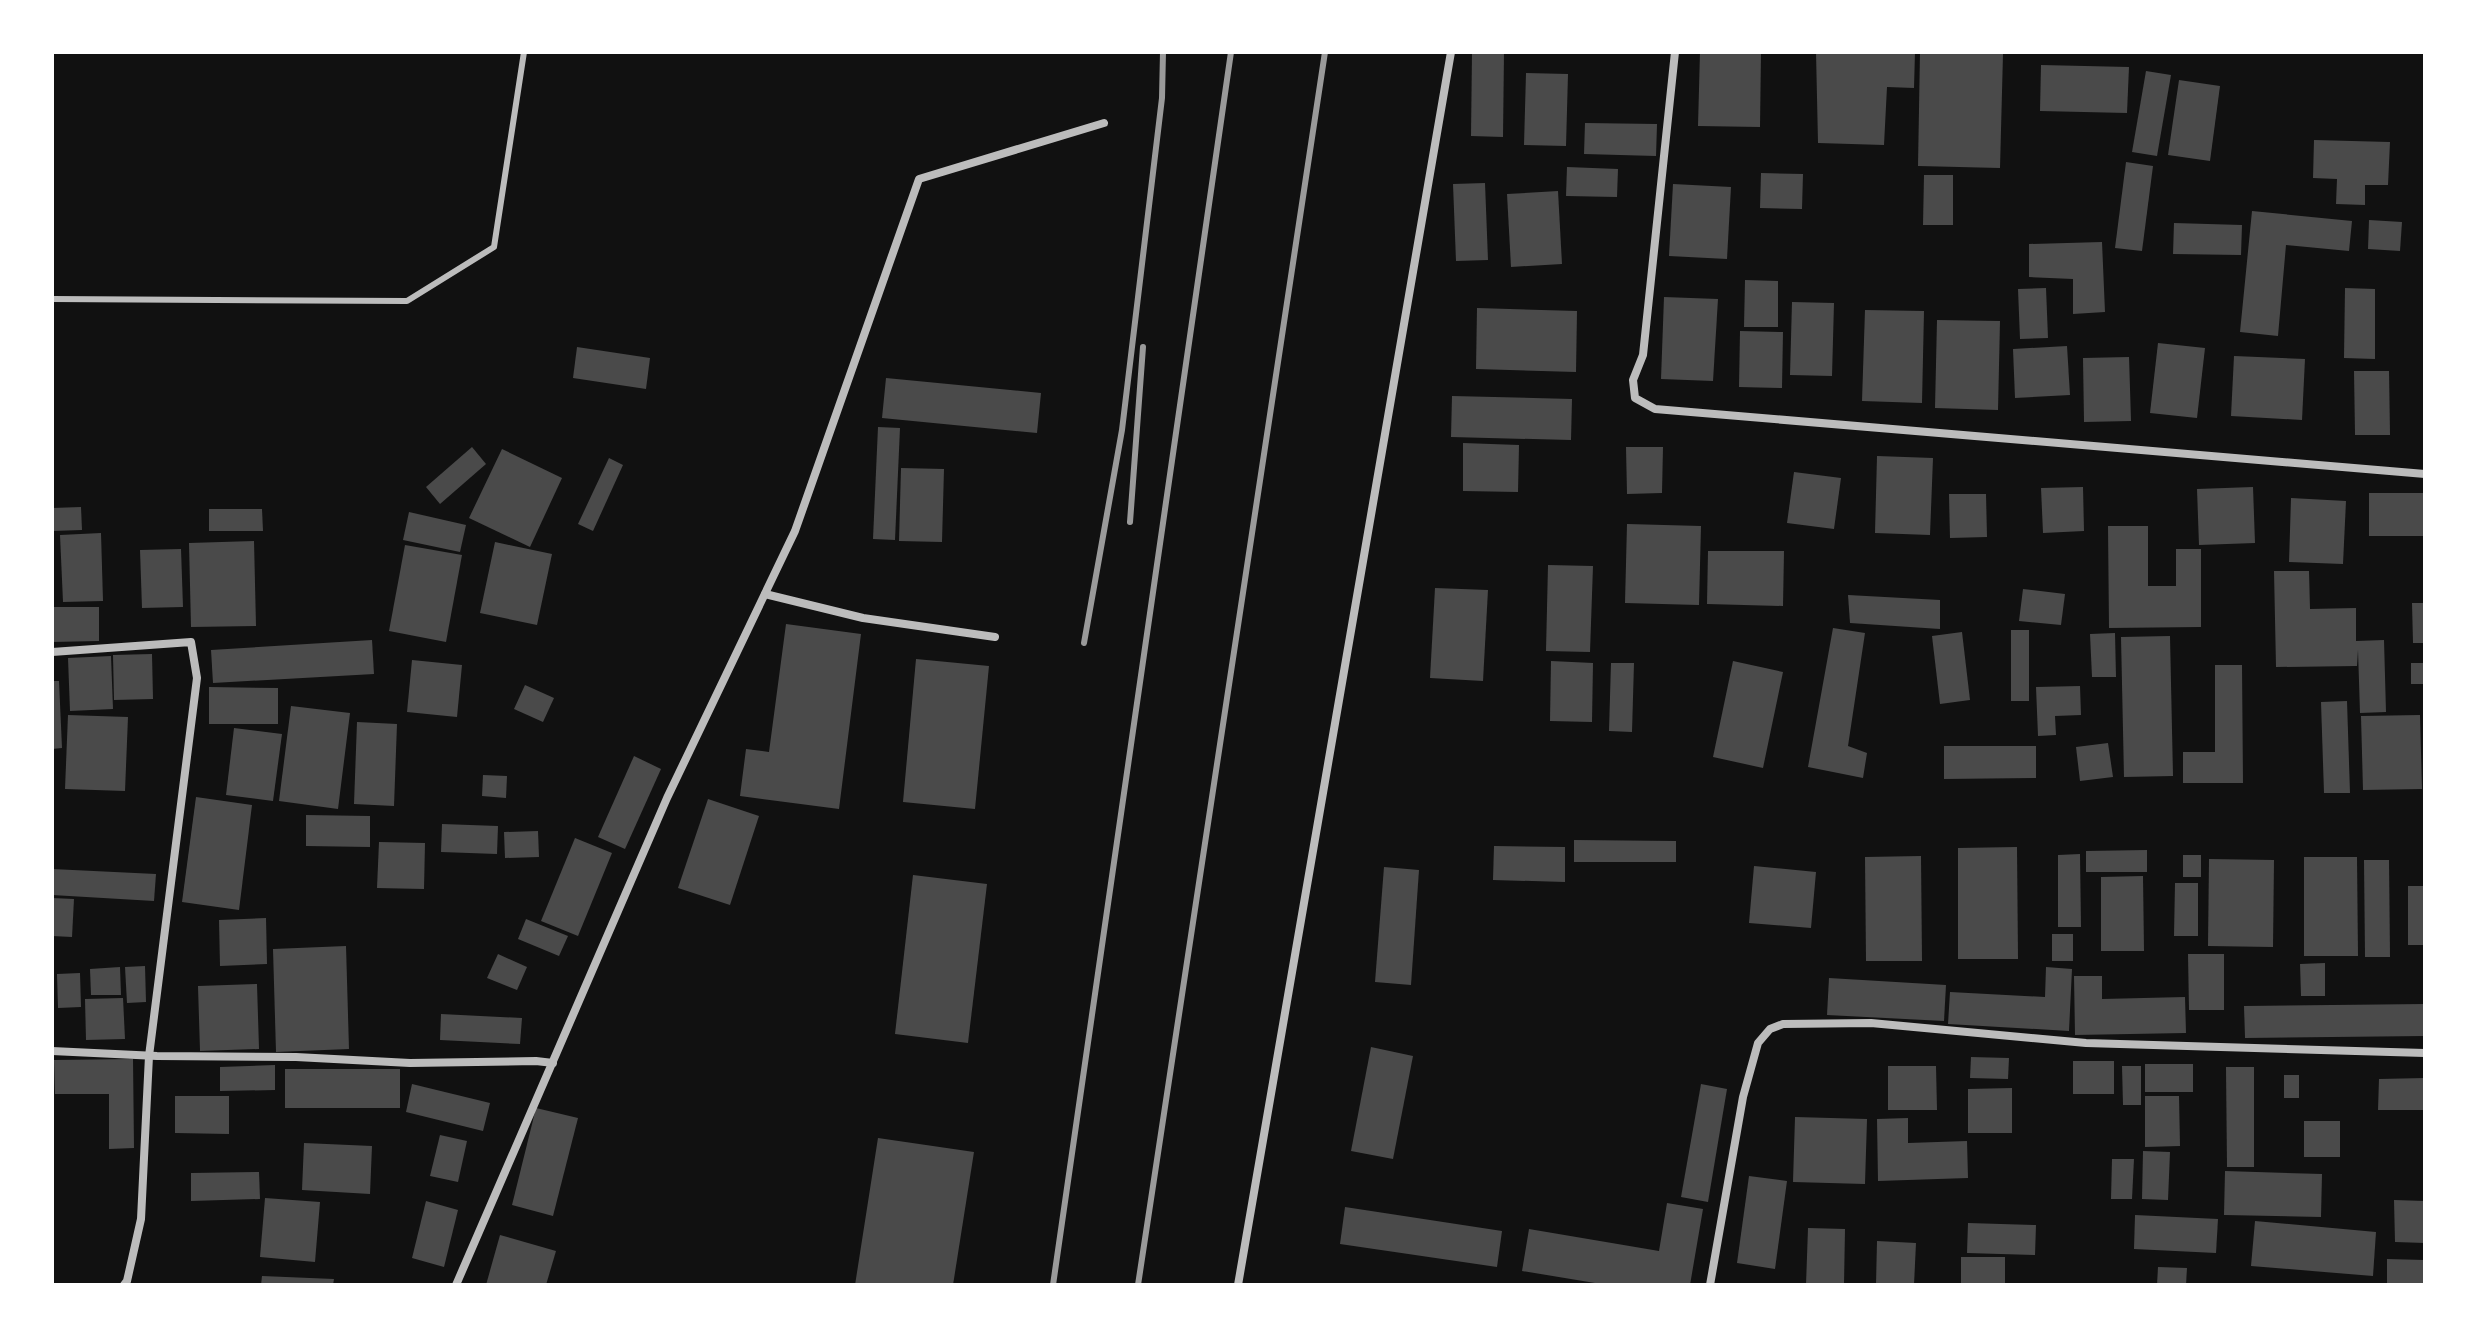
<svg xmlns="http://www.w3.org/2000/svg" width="2477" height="1337" font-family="'Work Sans',sans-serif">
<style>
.building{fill:#4a4a4a}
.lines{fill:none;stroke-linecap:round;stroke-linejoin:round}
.service{stroke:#bcbcbc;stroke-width:6}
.minor{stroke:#bcbcbc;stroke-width:8}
.rail{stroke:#9a9a9a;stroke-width:6}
</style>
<rect width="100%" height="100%" fill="#111"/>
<g class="building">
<path d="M1472 52H1504L1503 137 1471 136Z"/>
<path d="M1700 52H1761L1760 127 1698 126Z"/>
<path d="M1816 52H1915L1914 88 1887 87 1884 145 1818 143Z"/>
<path d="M1920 52 2003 54 2000 168 1918 166Z"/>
<path d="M2041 65 2129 67 2127 113 2040 111Z"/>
<path d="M2146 71 2171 75 2157 156 2132 152Z"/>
<path d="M1526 73 1568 74 1566 146 1524 145Z"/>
<path d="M2179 80 2220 86 2210 161 2168 155Z"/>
<path d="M1585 123 1657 124 1656 156 1584 154Z"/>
<path d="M2314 140 2390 142 2388 185H2365V205L2336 204 2337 179 2313 178Z"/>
<path d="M2126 162 2153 166 2142 251 2115 248Z"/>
<path d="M1567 167 1618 169 1617 197 1566 196Z"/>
<path d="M1761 173 1803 174 1802 209 1760 208Z"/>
<path d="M1924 175H1953V225H1923Z"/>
<path d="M1485 183 1488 260 1456 261 1453 184Z"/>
<path d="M1673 184 1731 187 1727 259 1669 256Z"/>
<path d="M1558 191 1562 264 1511 267 1507 194Z"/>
<path d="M2252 211 2352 221 2349 251 2286 245 2278 336 2240 332Z"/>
<path d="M2369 220 2402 222 2400 251 2368 249Z"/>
<path d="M2174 223 2242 225 2241 255 2173 254Z"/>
<path d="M2102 242 2105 312 2073 314V279L2029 277V244Z"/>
<path d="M1745 280 1778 281V327H1744Z"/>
<path d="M2046 288 2048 338 2020 339 2018 289Z"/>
<path d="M2345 288 2375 289V359L2344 358Z"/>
<path d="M1664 297 1718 299 1713 381 1661 379Z"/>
<path d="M1792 302 1834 303 1832 376 1790 375Z"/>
<path d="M1477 308 1577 311 1576 372 1476 369Z"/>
<path d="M1865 310 1924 311 1922 403 1862 401Z"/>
<path d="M1937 320 2000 321 1998 410 1935 408Z"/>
<path d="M1740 331 1783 332 1782 388 1739 387Z"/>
<path d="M2158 343 2205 348 2197 418 2150 413Z"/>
<path d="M2067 346 2070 395 2015 398 2013 349Z"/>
<path d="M577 347 650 358 646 389 573 378Z"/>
<path d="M2234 356 2305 359 2302 420 2231 416Z"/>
<path d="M2129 357 2131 421 2084 422 2083 358Z"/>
<path d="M2354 371H2389L2390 435H2355Z"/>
<path d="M886 378 1041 393 1037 433 882 418Z"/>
<path d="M1452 396 1572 399 1571 440 1451 437Z"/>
<path d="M878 427 900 428 895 540 873 539Z"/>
<path d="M1463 443 1519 445 1518 492 1463 491Z"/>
<path d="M472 447 486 464 440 504 426 487Z"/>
<path d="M1626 447H1663L1662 493 1627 494Z"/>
<path d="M502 449 562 478 530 547 469 518Z"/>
<path d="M1877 456 1933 458 1930 535 1875 533Z"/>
<path d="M609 458 623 465 593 531 578 524Z"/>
<path d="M901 468 944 469 942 542 899 541Z"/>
<path d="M1794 472 1841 478 1834 529 1787 523Z"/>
<path d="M2083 487 2084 531 2043 533 2041 488Z"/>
<path d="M2253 487 2255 543 2199 545 2197 489Z"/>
<rect x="2369" y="493" width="56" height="43"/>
<path d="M1949 494H1986L1987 537 1950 538Z"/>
<path d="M2291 498 2346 501 2343 564 2289 562Z"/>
<path d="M81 507 82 530 52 531V508Z"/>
<path d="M209 509H262L263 531H209Z"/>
<path d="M409 512 466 525 460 552 403 540Z"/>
<path d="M1627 524 1701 526 1699 605 1625 603Z"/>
<path d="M2108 526H2148V586H2176V549H2201V627L2109 628Z"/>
<path d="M101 533 103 601 63 602 60 535Z"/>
<path d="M254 541 256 626 191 627 189 543Z"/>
<path d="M495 542 552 554 537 625 480 613Z"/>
<path d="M405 545 462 555 446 642 389 631Z"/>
<path d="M181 549 183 607 142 608 140 550Z"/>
<path d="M1708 551H1784L1783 606 1707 604Z"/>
<path d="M1548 565 1593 566 1590 652 1546 651Z"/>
<path d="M2274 571H2309L2310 609 2356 608V641L2384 640 2386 712 2360 713 2358 650 2357 666 2276 667Z"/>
<path d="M1435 588 1488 590 1483 681 1430 678Z"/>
<path d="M2023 589 2065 594 2061 625 2019 621Z"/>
<path d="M1848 595 1940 600V629L1850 623Z"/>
<path d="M2412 603H2425V643H2413Z"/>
<path d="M52 607H99V641L52 642Z"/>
<path d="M786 624 861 634 839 809 740 796 746 749 769 752Z"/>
<path d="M1833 628 1865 633 1848 746 1867 753 1863 778 1808 767Z"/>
<rect x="2011" y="630" width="18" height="71"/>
<path d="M1962 632 1970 700 1940 704 1932 636Z"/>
<path d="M2115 633 2116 677H2092L2090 634Z"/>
<path d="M2170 636 2173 776 2124 777 2121 637Z"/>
<path d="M372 640 374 674 213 683 211 650Z"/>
<path d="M152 654 153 699 114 700 113 655Z"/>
<path d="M111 656 113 709 70 711 68 658Z"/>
<path d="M916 659 989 666 975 809 903 802Z"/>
<path d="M412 660 462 665 457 717 407 712Z"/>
<path d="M1551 661 1593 663 1592 722 1550 721Z"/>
<path d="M1733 661 1783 672 1763 768 1713 757Z"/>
<path d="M1611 663H1634L1632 732 1609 731Z"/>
<rect x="2411" y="663" width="14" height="21"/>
<path d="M2215 665H2242L2243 783H2183V752H2215Z"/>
<path d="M52 681H59L62 748 52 749Z"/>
<path d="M525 685 554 698 543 722 514 709Z"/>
<path d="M2080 686 2081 715 2055 716 2056 735 2038 736 2036 687Z"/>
<path d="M209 687 278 688V724H209Z"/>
<path d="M2347 701 2350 793H2324L2321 702Z"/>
<path d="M291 706 350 713 338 809 279 801Z"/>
<path d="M68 715 128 717 125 791 65 789Z"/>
<path d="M2420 715 2422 789 2363 790 2361 716Z"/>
<path d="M357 722 397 724 394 806 354 804Z"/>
<path d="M234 728 282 734 273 801 226 795Z"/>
<path d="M2108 743 2113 777 2080 781 2076 747Z"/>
<path d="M1944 746H2036V778L1944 779Z"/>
<path d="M634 756 661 769 625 849 598 837Z"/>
<path d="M483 775 507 776 506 798 482 796Z"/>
<path d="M196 797 252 805 239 910 182 902Z"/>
<path d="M708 799 759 816 730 905 678 888Z"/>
<path d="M306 815 370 816V847L306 846Z"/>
<path d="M442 824 498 826 497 854 441 852Z"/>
<path d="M538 831 539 857 505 858 504 832Z"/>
<path d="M575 838 612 853 578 936 541 921Z"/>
<path d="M1574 840 1676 841V862H1574Z"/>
<path d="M379 842 425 843 424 889 377 888Z"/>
<path d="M1494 846 1565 847V882L1493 880Z"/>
<path d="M2017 847 2018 959H1958V848Z"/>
<path d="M2147 850V872H2086V851Z"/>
<path d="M2080 854 2081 927H2058V855Z"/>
<rect x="2183" y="855" width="18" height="22"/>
<path d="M1921 856 1922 961H1866L1865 857Z"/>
<path d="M2304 857H2357L2358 956H2304Z"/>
<path d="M2209 859 2274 860 2273 947 2208 946Z"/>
<path d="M2364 860H2389L2390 957H2365Z"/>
<path d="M1754 866 1816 872 1811 928 1749 923Z"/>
<path d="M1384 867 1419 870 1411 985 1375 982Z"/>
<path d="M52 869 156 874 154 901 52 895Z"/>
<path d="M913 875 987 884 968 1043 895 1034Z"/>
<path d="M2143 876 2144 951H2101V877Z"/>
<path d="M2175 883H2198V936H2174Z"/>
<rect x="2408" y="886" width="17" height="59"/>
<path d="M52 898 74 899 72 937 52 936Z"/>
<path d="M266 918 267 964 220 966 219 920Z"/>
<path d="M526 919 568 936 559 956 518 939Z"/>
<rect x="2052" y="934" width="21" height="27"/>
<path d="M346 946 349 1049 276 1052 273 949Z"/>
<path d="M498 954 527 967 517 990 487 978Z"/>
<path d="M2188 954H2224V1010H2189Z"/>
<path d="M2325 963V996H2301L2300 964Z"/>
<path d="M145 966 146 1002 127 1003 125 967Z"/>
<path d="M120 967 121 995H91L90 969Z"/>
<path d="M2046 967 2072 969 2069 1031 1948 1024 1950 992 2045 997Z"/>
<path d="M80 973 81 1007 58 1008 57 974Z"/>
<path d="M2074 976H2102V999L2185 997 2186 1033 2075 1035Z"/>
<path d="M1829 978 1946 985 1944 1021 1827 1015Z"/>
<path d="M257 984 259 1049 200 1051 198 986Z"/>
<path d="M123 998 125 1039 86 1040 85 999Z"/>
<path d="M2425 1004V1036L2245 1038 2244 1006Z"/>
<path d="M441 1014 522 1018 520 1044 440 1040Z"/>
<path d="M1371 1047 1413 1056 1393 1159 1351 1151Z"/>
<path d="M1971 1057 2009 1058 2008 1079 1970 1078Z"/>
<path d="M133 1059 134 1148 109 1149V1094H55L54 1060Z"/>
<rect x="2073" y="1061" width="41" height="33"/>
<rect x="2145" y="1064" width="48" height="28"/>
<path d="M275 1065V1090L220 1091V1067Z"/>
<path d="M1888 1066H1936L1937 1110H1888Z"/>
<path d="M2122 1066H2141V1105H2123Z"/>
<path d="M2226 1067H2254V1167H2227Z"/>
<rect x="285" y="1069" width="115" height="39"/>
<rect x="2284" y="1075" width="15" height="23"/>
<path d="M2425 1078V1110H2378L2379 1079Z"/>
<path d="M412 1084 490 1103 483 1131 406 1112Z"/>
<path d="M1701 1084 1727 1089 1708 1202 1681 1197Z"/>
<path d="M2012 1088V1133H1968V1089Z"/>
<path d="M175 1096H229V1134L175 1133Z"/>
<path d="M2145 1096H2179L2180 1146 2145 1147Z"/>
<path d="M536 1108 578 1118 553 1216 512 1205Z"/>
<path d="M1795 1117 1867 1119 1865 1184 1793 1182Z"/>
<path d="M1908 1118V1143L1967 1141 1968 1178 1878 1181 1877 1119Z"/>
<rect x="2304" y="1121" width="36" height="36"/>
<path d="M440 1135 467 1141 458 1182 430 1176Z"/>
<path d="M878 1138 974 1152 953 1285H855Z"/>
<path d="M304 1143 372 1146 370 1194 302 1190Z"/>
<path d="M2143 1151 2170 1152 2168 1200 2142 1199Z"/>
<path d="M2112 1159H2134L2132 1199H2111Z"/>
<path d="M2225 1171 2322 1174 2321 1217 2224 1215Z"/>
<path d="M259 1172 260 1199 191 1201V1173Z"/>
<path d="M1749 1176 1787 1181 1775 1269 1737 1263Z"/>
<path d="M265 1198 320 1202 315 1262 260 1257Z"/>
<path d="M2394 1200 2425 1201V1243L2395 1242Z"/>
<path d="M426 1201 458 1210 444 1267 412 1258Z"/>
<path d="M1667 1203 1703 1209 1690 1285H1607L1522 1271 1529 1229 1659 1251Z"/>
<path d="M1345 1207 1502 1231 1497 1267 1340 1244Z"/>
<path d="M2135 1215 2218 1219 2216 1253 2134 1249Z"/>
<path d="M2255 1221 2376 1232 2373 1276 2251 1266Z"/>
<path d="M1968 1223 2036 1225 2035 1255 1967 1253Z"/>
<path d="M1808 1228 1845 1229 1844 1285H1806Z"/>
<path d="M500 1235 556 1251 546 1285H486Z"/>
<path d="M1877 1241 1916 1243 1914 1285H1876Z"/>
<rect x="1961" y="1257" width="44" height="28"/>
<path d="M2387 1259 2425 1260V1285H2387Z"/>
<path d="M2158 1267 2187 1268 2186 1285H2157Z"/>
<path d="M262 1276 334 1279 333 1285H261Z"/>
</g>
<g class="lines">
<path class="service" d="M52 299 407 301 494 247 524 52"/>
<g class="minor">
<path d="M1675 52 1643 355 1633 380 1635 398 1655 409 2425 474"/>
<path d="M765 594 863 618 995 637"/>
<path d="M52 652 191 642 197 678 149 1056 141 1219 127 1281 124 1285"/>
<path d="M52 1051 157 1056 296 1057 410 1063 536 1061 553 1063"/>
<path d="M456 1285 667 798 795 531 919 179 1104 123"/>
<path d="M1238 1285 1451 52"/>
<path d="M1710 1285 1743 1097 1758 1043 1770 1029 1783 1024 1871 1023 2086 1043 2425 1053"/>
</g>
<g class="rail">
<path d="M1130 522 1143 347"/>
<path d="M1084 643 1122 430 1162 98 1163 52"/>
<path d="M1053 1285 1231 52"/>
<path d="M1138 1285 1325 52"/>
</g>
</g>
<rect width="2477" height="1337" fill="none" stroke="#ffffff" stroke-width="108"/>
</svg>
